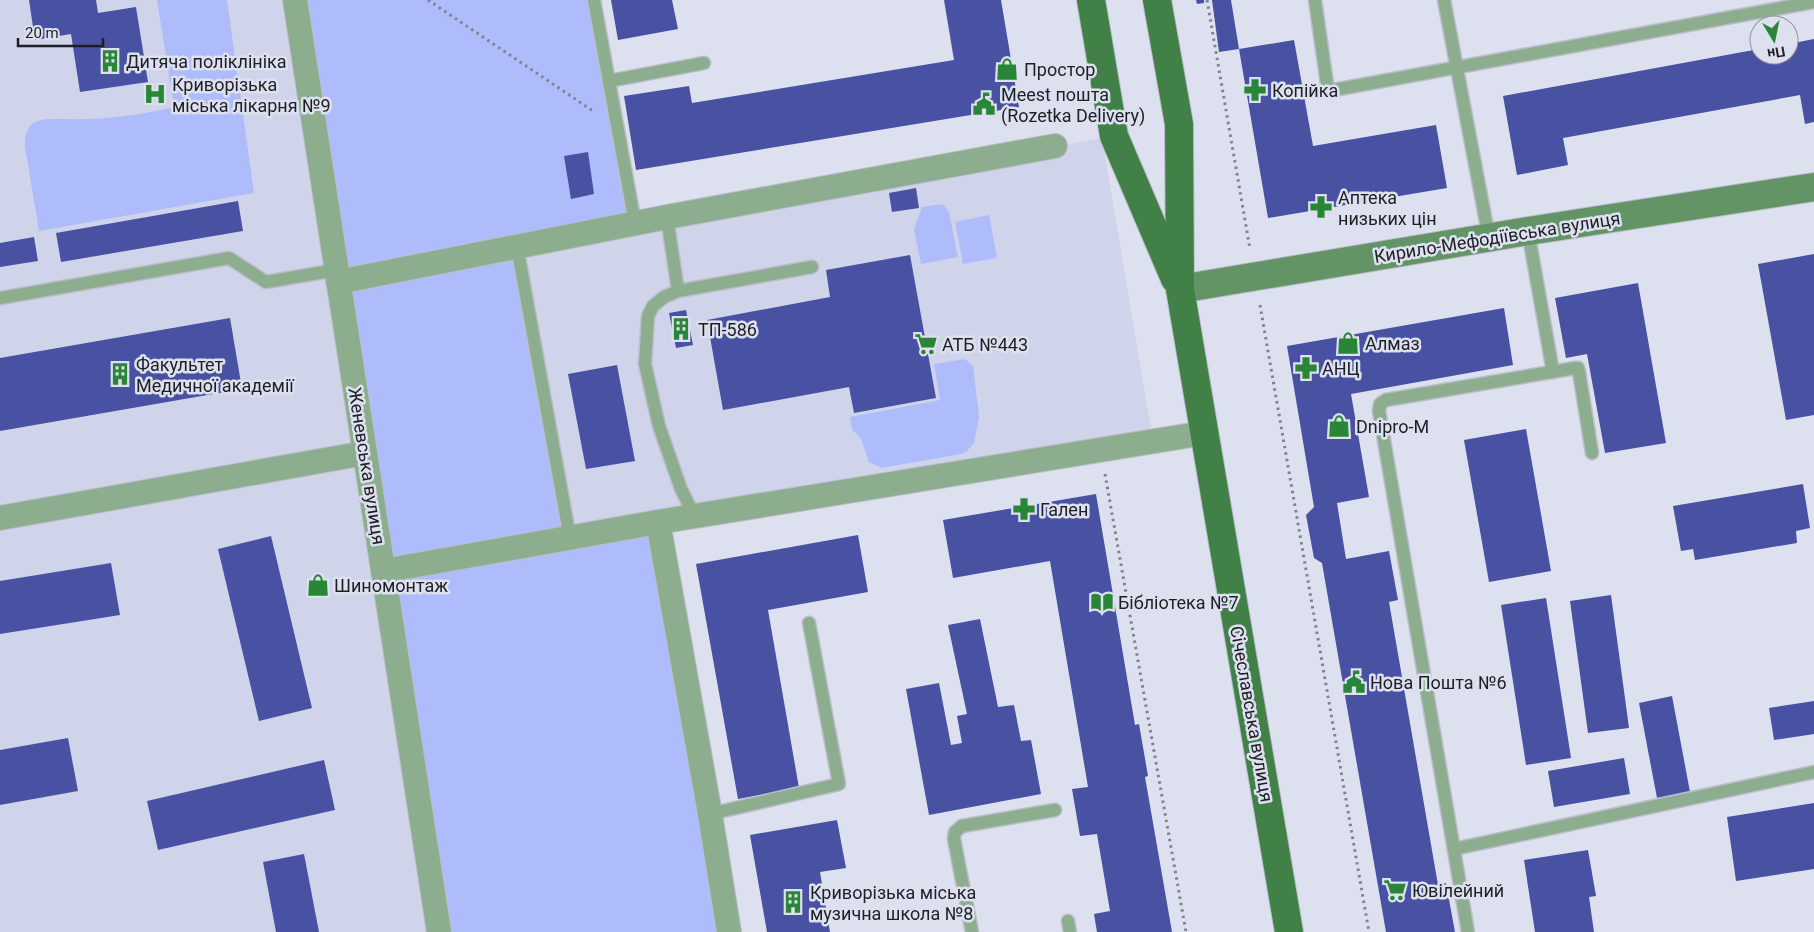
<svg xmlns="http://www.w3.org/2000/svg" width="1814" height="932" font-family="Roboto,sans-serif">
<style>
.built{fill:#cfd4ea}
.green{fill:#afbcfb}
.building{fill:#4851a2}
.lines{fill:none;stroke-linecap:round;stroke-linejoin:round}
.lane-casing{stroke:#bbbdca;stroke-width:15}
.street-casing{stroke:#bbbdca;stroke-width:26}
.secondary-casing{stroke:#bbbdca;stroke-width:30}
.primary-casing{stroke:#bbbdca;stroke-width:30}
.path{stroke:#80838d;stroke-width:3;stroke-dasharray:2.5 4;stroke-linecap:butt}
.lane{stroke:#8dae8e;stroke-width:12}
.street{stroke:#8dae8e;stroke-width:24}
.secondary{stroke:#629465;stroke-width:28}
.primary{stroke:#418147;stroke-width:28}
.labels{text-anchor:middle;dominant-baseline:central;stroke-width:5;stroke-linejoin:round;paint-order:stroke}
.poi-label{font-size:18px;fill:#1e1f24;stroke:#dde0ef;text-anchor:start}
.street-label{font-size:18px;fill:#1e1f24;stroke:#dde0ef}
</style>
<rect width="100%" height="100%" fill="#dde0ef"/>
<g class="built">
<path d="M0 0H295L439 932H0Z"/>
<path d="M1102 138 1153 441 570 538 517 246Z"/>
</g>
<g class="green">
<path d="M157 0H227L254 193 39 231 25 147C25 138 25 130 33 123 40 118 55 119 63 119 101 120 137 116 174 107Z"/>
<path d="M295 0H594L635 223 517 246 570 538 658 522 729 932H439Z"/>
<path d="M943 204 949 212 958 257 921 264 914 229 922 207Z"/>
<path d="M989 215 997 258 963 264 955 222Z"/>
<path d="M965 359 973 366 979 417 974 443 966 452 961 454 881 468 869 462 861 439 852 429 850 417 940 400 934 364Z"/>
</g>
<g class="building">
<path d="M29 0H96L98 13 136 7 148 82 80 92 71 34 35 40Z"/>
<path d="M611 0H672L678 29 618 40Z"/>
<path d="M944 0H1001L1019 107 636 170 624 96 689 86 692 103 954 60Z"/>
<path d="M1196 0H1204V3L1197 4Z"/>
<path d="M1212 0H1231L1239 49 1219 52Z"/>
<path d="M1814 39V122L1805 124 1800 95 1563 138 1568 165 1517 175 1503 96 1759 49V55H1789V44Z"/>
<path d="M1294 40 1313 146 1436 125 1447 188 1268 218 1239 49Z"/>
<path d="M588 152 594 194 571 199 564 156Z"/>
<path d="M916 188 919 208 892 212 889 193Z"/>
<path d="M238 201 243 231 61 262 56 233Z"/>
<path d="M34 237 38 261 0 267V243Z"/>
<path d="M1814 254V415L1786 420 1758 264Z"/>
<path d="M910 255 936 398 854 413 849 387 723 410 707 320 830 297 826 270Z"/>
<path d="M1638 283 1666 443 1605 453 1587 354 1566 358 1555 298Z"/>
<path d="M1504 308 1513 365 1351 394 1369 497 1337 503 1346 559 1389 551 1398 600 1389 602 1438 885 1446 883 1455 932H1386L1322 563 1314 558 1306 515 1314 507 1287 346Z"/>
<path d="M686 310 693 345 676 348 669 313Z"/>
<path d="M230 318 242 389 0 431V358Z"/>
<path d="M617 365 635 461 586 469 568 374Z"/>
<path d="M1526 429 1551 571 1489 582 1464 440Z"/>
<path d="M1803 484 1810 528 1796 531 1797 543 1695 560 1693 549 1681 551 1673 506Z"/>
<path d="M1096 494 1135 725 1139 724 1148 776 1145 777 1172 932H1097L1094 914 1110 911 1097 834 1080 836 1072 789 1088 787 1050 561 953 578 943 520Z"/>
<path d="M858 535 868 592 768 610 799 788 738 799 696 564Z"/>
<path d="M271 536 312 708 259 721 218 549Z"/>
<path d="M111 563 120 615 0 634V581Z"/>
<path d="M1611 595 1629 728 1588 733 1570 601Z"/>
<path d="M1546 598 1571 758 1526 765 1501 605Z"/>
<path d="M980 619 998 707 1014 705 1021 741 1031 740 1041 794 929 815 906 689 939 683 951 745 962 743 957 716 967 714 948 625Z"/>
<path d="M1672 696 1690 792 1657 798 1639 703Z"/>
<path d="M1814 701V734L1774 740 1769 708Z"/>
<path d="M68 738 78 791 0 805V750Z"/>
<path d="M1624 758 1630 794 1554 807 1548 771Z"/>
<path d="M324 760 335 810 158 850 147 801Z"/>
<path d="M1814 803V869L1736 881 1727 817Z"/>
<path d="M837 820 846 868 820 872 830 932H767L750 835Z"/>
<path d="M1588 850 1596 896 1589 897 1594 932H1535L1524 860Z"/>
<path d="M304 854 319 932H276L263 862Z"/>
</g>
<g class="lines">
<defs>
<g id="lane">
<path d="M594 0 635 223"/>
<path d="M1315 0 1328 91 1814 2"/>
<path d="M1444 0 1489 238"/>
<path d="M609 81 704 63"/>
<path d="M667 217 678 291"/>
<path d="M1528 231 1553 372"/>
<path d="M517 246 570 538"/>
<path d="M0 298 229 258 266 282 336 270"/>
<path d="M695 517 681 489 659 426 645 364 648 316 653 306 664 297 678 291 812 267"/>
<path d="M710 814 839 784 809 623"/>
<path d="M1454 849 1814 772"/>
<path d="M1068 921 1070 932"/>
<path d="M972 932 954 839 955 832 962 826 1055 810"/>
<path d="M1468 932 1379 411 1380 404 1386 400 1575 368H1578L1579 372 1592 453"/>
</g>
<g id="street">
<path d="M295 0 439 932"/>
<path d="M338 282 667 217 1055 146"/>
<path d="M0 518 365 453"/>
<path d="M658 522 710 814 729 932"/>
<path d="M383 571 658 522 1204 433"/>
</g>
<path id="secondary" d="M1180 289 1528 231 1814 187"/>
<g id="primary">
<path d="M1091 0 1114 136 1175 279"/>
<path d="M1157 0 1179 124 1180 289 1289 932"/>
</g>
</defs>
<use href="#lane" class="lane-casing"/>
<use href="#street" class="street-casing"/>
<use href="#secondary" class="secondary-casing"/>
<use href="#primary" class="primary-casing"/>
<g class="path">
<path d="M428 0 593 111"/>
<path d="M1207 0 1250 249"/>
<path d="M1260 305 1369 932"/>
<path d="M1105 474 1186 932"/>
</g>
<use href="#lane" class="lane"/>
<use href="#street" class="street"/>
<use href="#secondary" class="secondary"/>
<use href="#primary" class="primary"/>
</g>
<defs>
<symbol id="building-bare" viewBox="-9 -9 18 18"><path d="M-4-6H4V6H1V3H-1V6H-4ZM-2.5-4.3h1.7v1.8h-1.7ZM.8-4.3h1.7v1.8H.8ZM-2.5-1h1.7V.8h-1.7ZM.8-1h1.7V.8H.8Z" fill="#298637" stroke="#dde0ef" stroke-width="2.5" paint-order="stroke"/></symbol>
<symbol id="shop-bare" viewBox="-9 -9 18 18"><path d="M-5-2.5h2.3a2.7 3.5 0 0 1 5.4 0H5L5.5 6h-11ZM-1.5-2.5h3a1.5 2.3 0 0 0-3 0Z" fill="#298637" stroke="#dde0ef" stroke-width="2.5" paint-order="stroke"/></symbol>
<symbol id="pharmacy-bare" viewBox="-9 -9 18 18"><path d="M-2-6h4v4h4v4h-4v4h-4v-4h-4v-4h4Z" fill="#298637" stroke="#dde0ef" stroke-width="2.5" paint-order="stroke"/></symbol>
<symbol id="hospital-bare" viewBox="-9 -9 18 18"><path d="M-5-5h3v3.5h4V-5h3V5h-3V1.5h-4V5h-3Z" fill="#298637" stroke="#dde0ef" stroke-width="2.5" paint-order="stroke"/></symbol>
<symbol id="civic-bare" viewBox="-9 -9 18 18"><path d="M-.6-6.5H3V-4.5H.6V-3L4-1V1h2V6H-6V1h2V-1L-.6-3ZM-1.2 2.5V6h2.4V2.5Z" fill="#298637" stroke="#dde0ef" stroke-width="2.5" paint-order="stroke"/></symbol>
<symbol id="supermarket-bare" viewBox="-9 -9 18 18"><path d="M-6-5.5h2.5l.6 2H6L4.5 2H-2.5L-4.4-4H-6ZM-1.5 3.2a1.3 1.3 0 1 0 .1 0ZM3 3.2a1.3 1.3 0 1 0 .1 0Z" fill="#298637" stroke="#dde0ef" stroke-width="2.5" paint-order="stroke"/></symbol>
<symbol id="library-bare" viewBox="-9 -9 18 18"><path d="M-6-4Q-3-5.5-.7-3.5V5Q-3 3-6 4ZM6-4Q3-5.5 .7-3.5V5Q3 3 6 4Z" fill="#298637" stroke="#dde0ef" stroke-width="2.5" paint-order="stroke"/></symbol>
</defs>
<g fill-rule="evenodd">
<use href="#building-bare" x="94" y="45" width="32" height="32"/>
<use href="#shop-bare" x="991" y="53" width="32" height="32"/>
<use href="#pharmacy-bare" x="1239" y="74" width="32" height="32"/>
<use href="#hospital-bare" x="139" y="78" width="32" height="32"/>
<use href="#civic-bare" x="968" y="88" width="32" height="32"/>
<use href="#pharmacy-bare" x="1305" y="191" width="32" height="32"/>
<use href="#building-bare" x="665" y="313" width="32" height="32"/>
<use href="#shop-bare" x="1332" y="327" width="32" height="32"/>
<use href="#supermarket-bare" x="910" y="328" width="32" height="32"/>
<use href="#pharmacy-bare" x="1290" y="352" width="32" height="32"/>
<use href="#building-bare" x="104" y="358" width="32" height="32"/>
<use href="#shop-bare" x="1323" y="410" width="32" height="32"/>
<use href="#pharmacy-bare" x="1008" y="493" width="32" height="32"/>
<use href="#shop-bare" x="302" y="569" width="32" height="32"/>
<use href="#library-bare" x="1086" y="586" width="32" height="32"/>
<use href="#civic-bare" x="1338" y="666" width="32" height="32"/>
<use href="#supermarket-bare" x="1379" y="874" width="32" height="32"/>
<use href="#building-bare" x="777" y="886" width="32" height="32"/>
</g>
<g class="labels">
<g class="poi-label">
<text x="126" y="61">Дитяча поліклініка</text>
<text x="1024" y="69">Простор</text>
<text x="172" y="84">Криворізька<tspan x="172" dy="21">міська лікарня №9</tspan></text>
<text x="1272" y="90">Копійка</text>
<text x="1001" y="94">Meest пошта<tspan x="1001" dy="21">(Rozetka Delivery)</tspan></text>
<text x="1338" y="197">Аптека<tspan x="1338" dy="21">низьких цін</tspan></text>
<text x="698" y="329">ТП-586</text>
<text x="1365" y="343">Алмаз</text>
<text x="942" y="344">АТБ №443</text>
<text x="136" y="364">Факультет<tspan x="136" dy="21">Медичної академії</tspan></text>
<text x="1322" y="368">АНЦ</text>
<text x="1356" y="426">Dnipro-M</text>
<text x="1040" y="509">Гален</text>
<text x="334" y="585">Шиномонтаж</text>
<text x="1118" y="602">Бібліотека №7</text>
<text x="1370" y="682">Нова Пошта №6</text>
<text x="1412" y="890">Ювілейний</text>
<text x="810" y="892">Криворізька міська<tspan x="810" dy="21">музична школа №8</tspan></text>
</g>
<g class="street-label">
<text transform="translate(1497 237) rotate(-9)">Кирило-Мефодіївська вулиця</text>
<text transform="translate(367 466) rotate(81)">Женевська вулиця</text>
<text transform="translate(1252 714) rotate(80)">Січеславська вулиця</text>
</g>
</g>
<g transform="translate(1774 40) rotate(170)"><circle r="24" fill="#dde0ef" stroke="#91939e"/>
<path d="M0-4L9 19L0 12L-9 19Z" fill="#298637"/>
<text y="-8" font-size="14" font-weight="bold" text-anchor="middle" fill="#1e1f24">Пн</text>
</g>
<path d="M18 38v8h85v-8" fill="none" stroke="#1e1f24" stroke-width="2.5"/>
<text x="25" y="38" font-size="15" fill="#1e1f24" stroke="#dde0ef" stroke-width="4" paint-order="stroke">20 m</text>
</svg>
